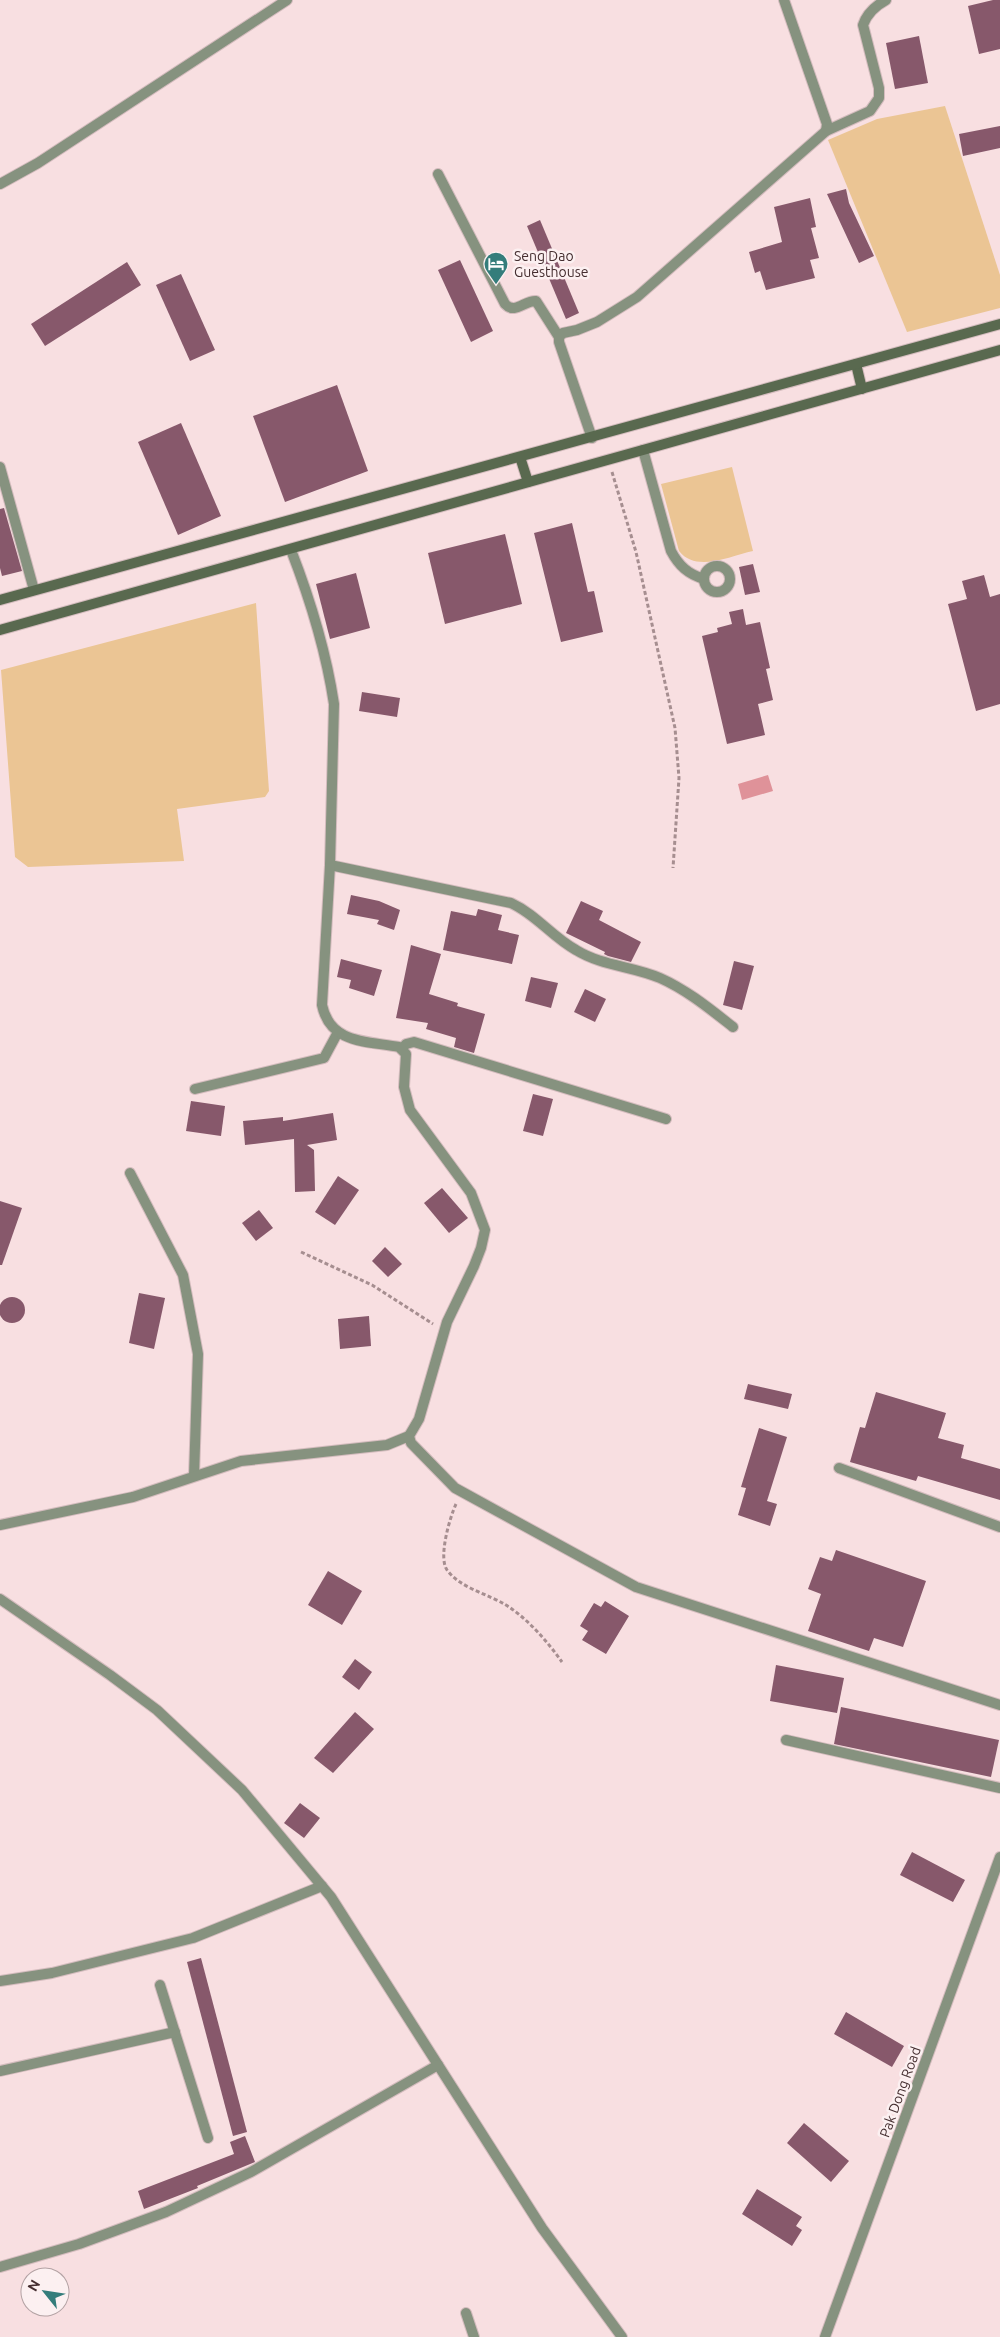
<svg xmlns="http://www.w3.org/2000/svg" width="1000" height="2337" font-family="Ubuntu,sans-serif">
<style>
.green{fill:#ebc594}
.water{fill:#df9299}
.building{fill:#87586b}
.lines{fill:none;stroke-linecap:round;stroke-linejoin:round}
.service-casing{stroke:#d4bcbe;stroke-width:12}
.minor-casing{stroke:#d4bcbe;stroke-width:12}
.tertiary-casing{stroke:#d4bcbe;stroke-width:12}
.secondary-casing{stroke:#d4bcbe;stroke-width:12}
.path{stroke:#a68e90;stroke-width:3;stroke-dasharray:4 2.5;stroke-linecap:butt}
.service{stroke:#86927f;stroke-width:10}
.minor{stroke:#86927f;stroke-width:10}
.tertiary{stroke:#86927f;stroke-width:10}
.secondary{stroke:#59694f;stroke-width:10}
.labels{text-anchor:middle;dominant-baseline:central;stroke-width:5;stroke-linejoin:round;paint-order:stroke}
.poi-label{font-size:14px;fill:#452e30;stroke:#fcf0f1;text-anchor:start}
.street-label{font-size:14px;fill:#452e30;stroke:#fcf0f1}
</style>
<rect width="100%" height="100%" fill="#f8dfe1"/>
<g class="green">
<path d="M945 106 1000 275V308L907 332 828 140 877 119Z"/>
<path d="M732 467 753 551C730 556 696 573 679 551L661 484Z"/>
<path d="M256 603 269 791 265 797 177 809 184 861 28 867 15 857 1 670Z"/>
</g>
<path class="water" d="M768 775 773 791 742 800 738 784Z"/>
<g class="building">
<path d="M993 0H1000V49L979 54 968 6Z"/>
<path d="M919 36 928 83 895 89 886 43Z"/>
<path d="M1000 126V148L963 156 959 134Z"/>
<path d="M846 189 849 203 874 256 859 263 827 194Z"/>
<path d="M810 198 816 227 811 228 819 258 810 260 815 278 766 290 760 271 755 273 749 252 782 242 774 207Z"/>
<path d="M540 220 579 313 566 319 527 226Z"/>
<path d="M460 260 493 331 471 342 438 270Z"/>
<path d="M127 262 141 285 45 346 31 324Z"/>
<path d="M181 274 215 350 190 361 156 285Z"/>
<path d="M337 385 368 471 285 502 253 416Z"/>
<path d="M181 423 221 516 178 535 138 442Z"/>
<path d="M4 508 22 571 2 576 0 568V509Z"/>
<path d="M572 523 588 592 594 591 603 632 561 642 534 533Z"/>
<path d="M505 534 522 604 445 624 428 553Z"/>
<path d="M753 564 760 592 745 595 739 567Z"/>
<path d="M356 573 370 628 330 639 316 584Z"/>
<path d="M984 575 990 597 1000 594V704L976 711 948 604 967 599 962 581Z"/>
<path d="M743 609 746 625 760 622 770 668 766 669 773 700 758 704 765 735 727 744 702 636 718 632 717 628 732 624 729 612Z"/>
<path d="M362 692 400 698 397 717 359 711Z"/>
<path d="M351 895 379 901 400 910 394 930 377 924 379 920 347 914Z"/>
<path d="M581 901 603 911 599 920 641 942 631 962 608 956 604 954 605 952 566 933Z"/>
<path d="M478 909 502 915 498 930 519 935 512 964 443 950 451 911 476 916Z"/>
<path d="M411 945 441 954 429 994 458 1003 457 1006 485 1014 474 1053 454 1047 456 1038 426 1029 428 1023 396 1018Z"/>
<path d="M341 959 382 970 374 996 349 988 351 980 337 977Z"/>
<path d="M734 961 754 966 742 1010 723 1005Z"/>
<path d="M531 977 558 983 551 1008 525 1001Z"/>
<path d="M585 989 606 999 595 1022 574 1012Z"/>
<path d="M533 1094 553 1099 543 1136 523 1131Z"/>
<path d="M191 1101 225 1106 221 1136 186 1131Z"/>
<path d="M333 1113 337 1140 307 1145 314 1150 315 1191 295 1192 294 1139 245 1145 243 1121 283 1117V1121Z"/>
<path d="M338 1176 359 1190 335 1225 315 1212Z"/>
<path d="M442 1188 468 1218 449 1233 424 1203Z"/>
<path d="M0 1201 22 1208 2 1265H0Z"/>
<path d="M259 1210 273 1228 256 1241 242 1223Z"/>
<path d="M385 1247 402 1264 388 1277 372 1261Z"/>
<path d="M139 1293 165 1298 154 1349 129 1343Z"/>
<circle cx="12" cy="1310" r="13"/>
<path d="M369 1316 371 1346 340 1349 338 1319Z"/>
<path d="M748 1384 792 1394 788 1409 744 1399Z"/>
<path d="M876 1392 946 1413 938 1438 964 1445 961 1458 1000 1469V1500L918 1476 916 1481 850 1462 860 1427 865 1428Z"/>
<path d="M759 1428 787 1437 767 1501 777 1504 770 1526 738 1515 746 1488 741 1487Z"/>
<path d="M836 1550 926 1581 903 1647 874 1638 869 1651 808 1631 821 1594 808 1589 820 1557 832 1561Z"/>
<path d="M328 1571 362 1591 342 1625 308 1605Z"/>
<path d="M605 1601 629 1616 606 1654 582 1640 588 1631 580 1626 594 1603 601 1607Z"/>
<path d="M355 1659 372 1672 359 1690 342 1677Z"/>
<path d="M776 1665 844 1678 837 1713 770 1701Z"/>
<path d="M841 1707 999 1740 991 1777 834 1744Z"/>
<path d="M355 1712 374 1729 333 1773 314 1758Z"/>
<path d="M300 1803 320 1818 304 1838 284 1823Z"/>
<path d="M912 1852 965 1880 953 1902 900 1875Z"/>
<path d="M201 1958 247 2132 233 2136 187 1962Z"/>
<path d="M846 2012 904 2046 892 2067 834 2034Z"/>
<path d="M804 2123 849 2161 831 2182 787 2143Z"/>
<path d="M245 2136 255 2162 197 2186 198 2188 144 2209 138 2191 234 2154 230 2142Z"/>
<path d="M757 2189 802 2217 796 2226 802 2230 792 2246 742 2214Z"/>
</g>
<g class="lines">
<defs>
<g id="service">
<path d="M438 174 505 304C515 315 525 300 536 301L559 337"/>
<path d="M643 450 671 551C679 566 688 574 704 579"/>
<circle cx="717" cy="579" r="13"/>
<path d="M330 865 511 903C537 915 552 937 576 950 602 966 632 966 660 978 687 990 710 1009 733 1027"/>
<path d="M402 1049 406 1044 414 1042 666 1119"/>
<path d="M195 1089 324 1058 338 1032"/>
<path d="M130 1173 183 1275 198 1354 194 1476"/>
<path d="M839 1468 1000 1527"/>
<path d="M786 1740 1000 1788"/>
<path d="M160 1985 208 2138"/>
<path d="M0 2071 175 2032"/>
<path d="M466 2313 474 2337"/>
</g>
<g id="minor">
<path d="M784 0 827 124 826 131"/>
<path d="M0 184 38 163 287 0"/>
<path d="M592 438 559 342V337L563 333 577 330 597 322 637 297 826 131 870 111 879 98V88L863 25C867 13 875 6 886 0"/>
<path d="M0 467 34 590"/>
<path d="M291 550C310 599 326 651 334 704L330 865 322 1005C330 1044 367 1041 399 1047L406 1054 404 1087 410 1110 471 1193 485 1230 481 1248 474 1266 447 1322 419 1419 409 1436 411 1443 455 1488 636 1587 1000 1705"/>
<path d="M0 1525 133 1497 241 1461 387 1445 409 1436"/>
<path d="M0 1599 110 1675 157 1710 242 1790 331 1897 542 2228 622 2337"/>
<path d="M0 1981 52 1973 193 1938 322 1886"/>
<path d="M0 2267 79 2244 166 2212 251 2172 438 2065"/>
</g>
<path id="tertiary" d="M825 2337 1000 1857"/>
<g id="secondary">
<path d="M856 364 862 389"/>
<path d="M520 457 528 482"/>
<path d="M0 600 1000 324"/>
<path d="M0 630 1000 350"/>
</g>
</defs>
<use href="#service" class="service-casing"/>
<use href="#minor" class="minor-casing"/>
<use href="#tertiary" class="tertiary-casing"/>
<use href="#secondary" class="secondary-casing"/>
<g class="path">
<path d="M612 472 636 552 675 728 679 778 673 868"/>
<path d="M301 1252 372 1285 433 1324"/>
<path d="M456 1504C450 1517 438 1557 447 1570 460 1588 488 1594 506 1605 528 1619 547 1641 562 1662"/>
</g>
<use href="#service" class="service"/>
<use href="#minor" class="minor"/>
<use href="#tertiary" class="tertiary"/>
<use href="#secondary" class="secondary"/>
</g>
<defs>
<symbol id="hotel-pin" viewBox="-11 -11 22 30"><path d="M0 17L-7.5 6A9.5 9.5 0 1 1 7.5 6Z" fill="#347d7b" stroke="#fcf0f1"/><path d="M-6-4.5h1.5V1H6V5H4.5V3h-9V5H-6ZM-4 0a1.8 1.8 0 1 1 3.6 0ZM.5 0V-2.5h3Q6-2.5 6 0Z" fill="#fff"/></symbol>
</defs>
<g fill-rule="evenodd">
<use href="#hotel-pin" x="482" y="250" width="28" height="38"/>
</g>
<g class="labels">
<g class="poi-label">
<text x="514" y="256">Seng Dao<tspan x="514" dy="16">Guesthouse</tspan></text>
</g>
<g class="street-label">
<text transform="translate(900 2092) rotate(-70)">Pak Dong Road</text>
</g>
</g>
<g transform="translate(45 2292) rotate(300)"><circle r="24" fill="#fcf0f1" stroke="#b3a2a4"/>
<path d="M0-4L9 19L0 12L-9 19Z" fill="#347d7b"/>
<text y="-8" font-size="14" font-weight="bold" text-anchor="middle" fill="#452e30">N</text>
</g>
</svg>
